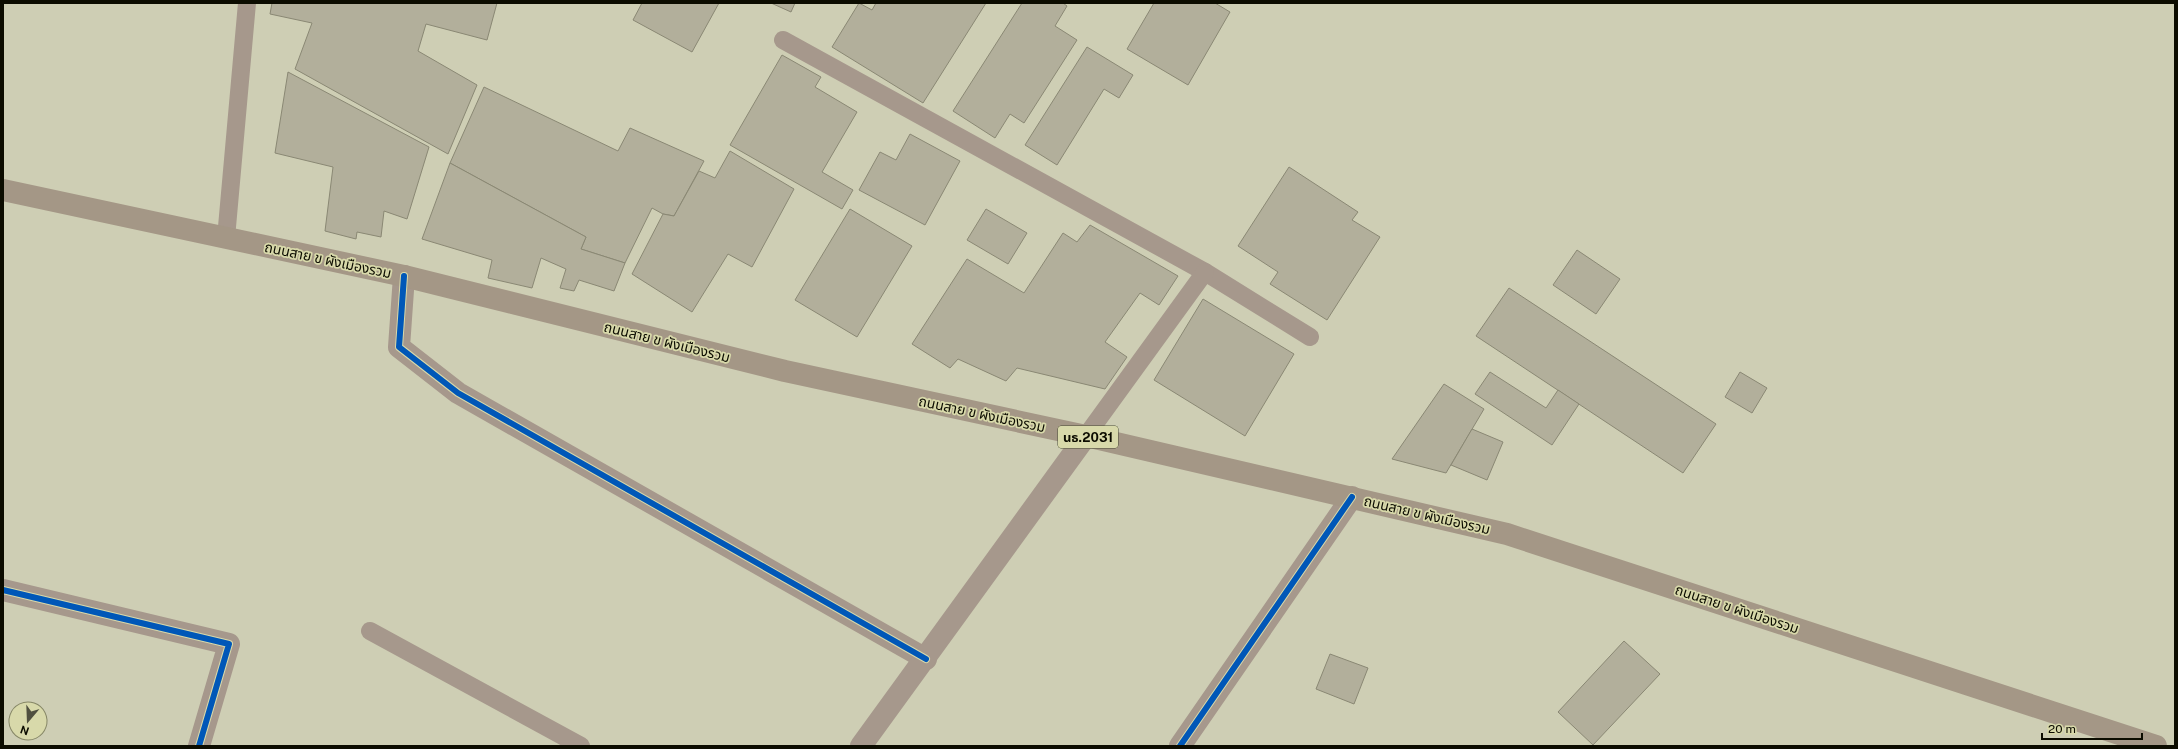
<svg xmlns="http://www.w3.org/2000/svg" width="2178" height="749" font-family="'Public Sans','Noto Sans Thai',sans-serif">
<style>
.building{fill:#b2af9b;stroke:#8a8874}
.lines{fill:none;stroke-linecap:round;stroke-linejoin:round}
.lane{stroke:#a6988c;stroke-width:18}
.street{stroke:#a6988c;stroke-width:22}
.primary{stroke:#a49786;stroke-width:22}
.cycleway-casing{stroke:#d8d9aa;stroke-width:8}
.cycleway{stroke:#0057b8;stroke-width:6}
.labels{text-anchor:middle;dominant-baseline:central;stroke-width:3.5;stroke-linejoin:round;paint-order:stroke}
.shield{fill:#d8d9aa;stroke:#494a33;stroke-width:1}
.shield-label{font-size:13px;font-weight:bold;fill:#0c0c00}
.street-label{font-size:14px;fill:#0c0c00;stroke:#d8d9aa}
</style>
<rect width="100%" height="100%" fill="#ceceb4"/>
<g class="building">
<path d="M272 3H497L487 40 426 24 418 51 477 85 448 154 295 69 312 23 270 14Z"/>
<path d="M642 3H719L692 52 633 20Z"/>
<path d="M771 3H795L791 12Z"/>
<path d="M859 3 872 10 876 3H986L923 103 832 47Z"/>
<path d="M1022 3H1063L1067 6 1055 26 1077 40 1024 123 1010 114 995 138 953 111Z"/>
<path d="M1154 3H1215L1230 12 1188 85 1127 49Z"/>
<path d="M1087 47 1133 75 1119 98 1104 89 1057 165 1025 145Z"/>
<path d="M782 55 821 77 815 87 857 112 822 172 853 190 842 209 730 145Z"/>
<path d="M288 72 429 147 407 219 384 211 381 237 357 232 356 239 325 231 333 167 275 153Z"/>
<path d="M484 87 618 151 630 128 704 161 674 216 663 214 652 208 625 263 581 249 586 237 450 163Z"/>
<path d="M910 134 960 161 925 225 859 190 880 152 896 160Z"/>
<path d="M730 151 794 189 752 267 728 254 692 312 632 274 663 214 674 216 699 171 715 178Z"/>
<path d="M450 163 586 237 581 249 625 263 614 291 579 280 574 291 560 288 566 269 541 258 532 288 488 278 492 260 422 239Z"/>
<path d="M1289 167 1358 212 1352 220 1380 237 1327 320 1270 284 1278 272 1238 246Z"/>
<path d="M850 209 912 246 857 337 795 300Z"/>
<path d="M986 209 1027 233 1008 264 967 240Z"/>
<path d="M1090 225 1178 276 1159 305 1140 293 1105 342 1127 357 1105 389 1017 368 1006 381 958 359 950 368 912 344 967 259 1024 293 1063 233 1077 242Z"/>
<path d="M1577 250 1620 279 1596 314 1553 285Z"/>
<path d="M1509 288 1716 424 1683 473 1476 336Z"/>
<path d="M1203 299 1294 354 1245 436 1154 380Z"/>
<path d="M1490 372 1546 408 1558 390 1579 404 1552 445 1475 394Z"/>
<path d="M1740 372 1767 388 1752 413 1725 397Z"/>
<path d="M1444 384 1484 409 1446 473 1392 459Z"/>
<path d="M1472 429 1503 442 1487 480 1451 465Z"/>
<path d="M1624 641 1660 674 1593 745 1558 712Z"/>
<path d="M1330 654 1368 668 1354 704 1316 689Z"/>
</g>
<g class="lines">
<g class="lane">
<path d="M783 40 1205 272 1310 337"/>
<path d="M226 238 247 3"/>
<path d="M1086 436 1205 272"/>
<path d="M370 631 581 746"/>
</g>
<g class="street">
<path d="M404 276 399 347 458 393 926 659"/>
<path d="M3 590 229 644 199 746"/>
<path d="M861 746 1086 436"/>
<path d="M1180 746 1352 497"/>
</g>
<path class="primary" d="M3 190 404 276 785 371 1086 436 1507 534 2156 746"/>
<defs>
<g id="cycleway">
<path d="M404 276 399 347 458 393 926 659"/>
<path d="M3 590 229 644 199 746"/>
<path d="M1180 746 1352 497"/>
</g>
</defs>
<use href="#cycleway" class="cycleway-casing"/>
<use href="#cycleway" class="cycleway"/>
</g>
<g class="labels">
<rect class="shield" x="1058" y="426" width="60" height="22" rx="3"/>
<g class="shield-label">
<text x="1088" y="437">นธ.2031</text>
</g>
<g class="street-label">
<text transform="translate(328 260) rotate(12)">ถนนสาย ข ผังเมืองรวม</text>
<text transform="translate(667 342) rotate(14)">ถนนสาย ข ผังเมืองรวม</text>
<text transform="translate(982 414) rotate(12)">ถนนสาย ข ผังเมืองรวม</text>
<text transform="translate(1427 515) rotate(13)">ถนนสาย ข ผังเมืองรวม</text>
<text transform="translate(1737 609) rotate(18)">ถนนสาย ข ผังเมืองรวม</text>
</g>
</g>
<rect width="2178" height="749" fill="none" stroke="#0c0c00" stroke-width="8"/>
<g transform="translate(28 721) rotate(199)"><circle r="19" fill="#d8d9aa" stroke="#868766"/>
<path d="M0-3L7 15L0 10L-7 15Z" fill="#50503f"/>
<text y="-6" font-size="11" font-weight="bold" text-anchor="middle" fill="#0c0c00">N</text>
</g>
<path d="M2042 733v6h100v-6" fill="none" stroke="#0c0c00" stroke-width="2"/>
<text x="2048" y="733" font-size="12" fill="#0c0c00" stroke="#d8d9aa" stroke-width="3" paint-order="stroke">20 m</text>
</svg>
